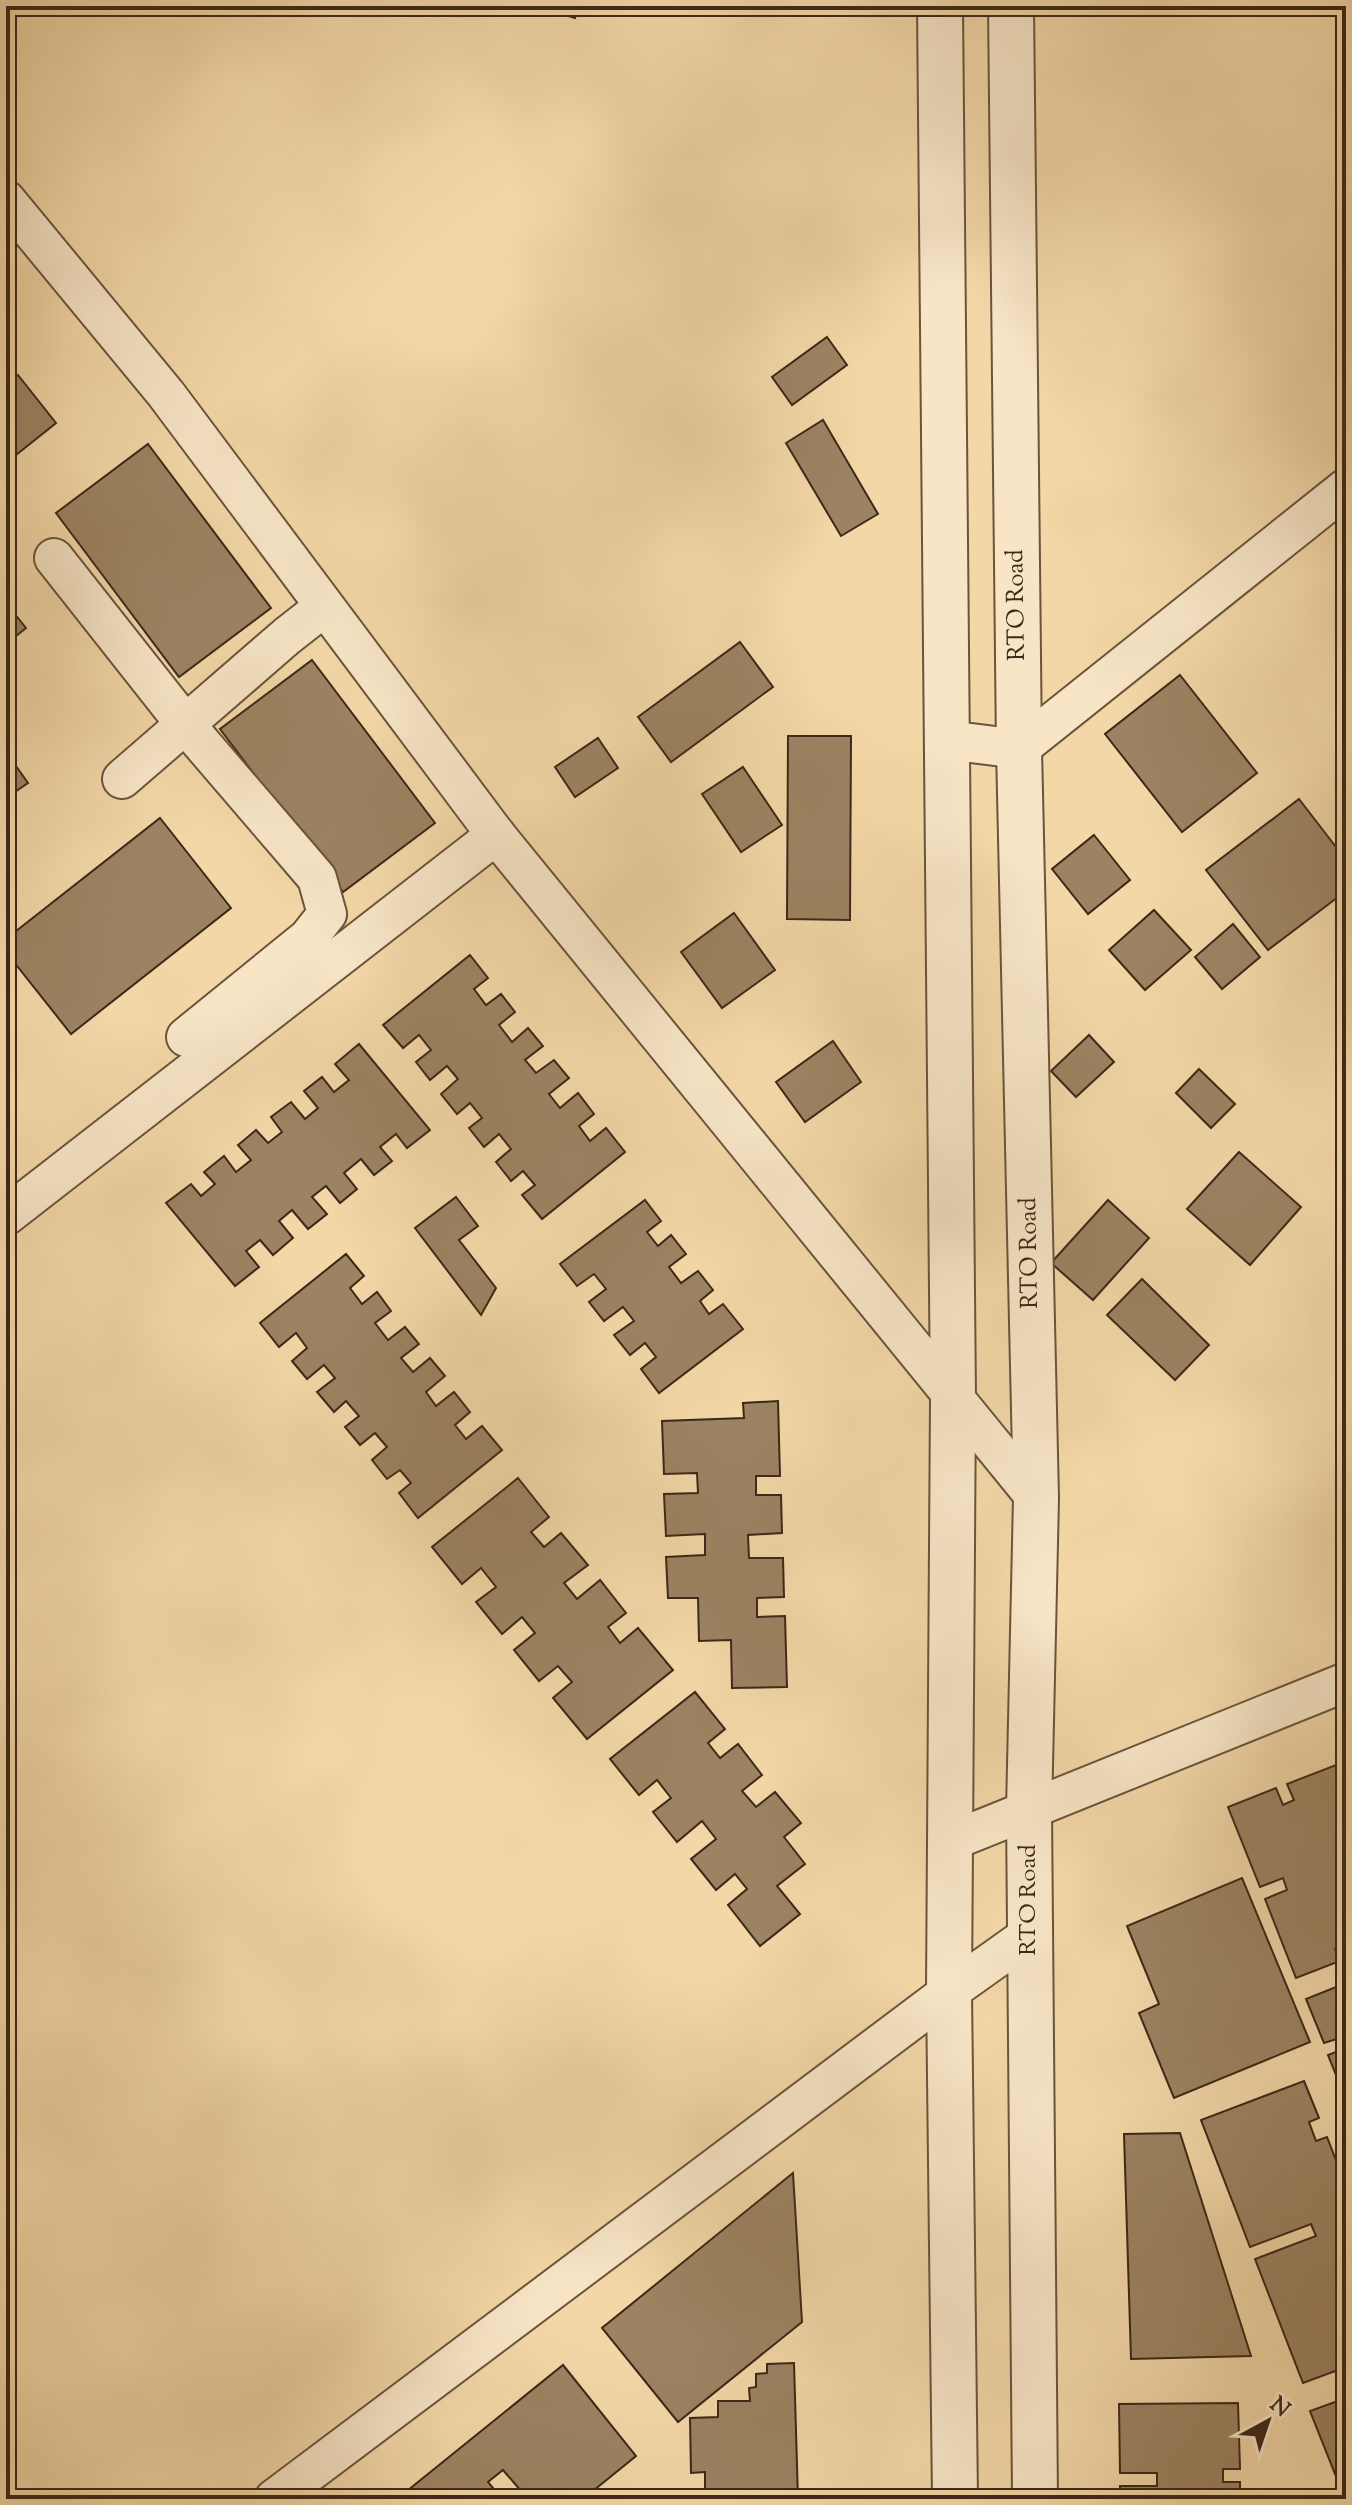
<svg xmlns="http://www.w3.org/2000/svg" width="1352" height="2505" font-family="'Sorts Mill Goudy',serif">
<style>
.building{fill:#9c8362;stroke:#3d2818;stroke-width:2}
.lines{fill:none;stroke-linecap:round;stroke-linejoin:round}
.minor-casing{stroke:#6a543c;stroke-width:42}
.tertiary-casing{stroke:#6a543c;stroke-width:48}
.minor{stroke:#f7e5c6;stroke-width:38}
.tertiary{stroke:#f7e5c6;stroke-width:44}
.labels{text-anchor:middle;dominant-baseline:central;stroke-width:6;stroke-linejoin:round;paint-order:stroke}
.street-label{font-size:24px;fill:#3d2818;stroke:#f7e5c6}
</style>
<rect width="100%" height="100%" fill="#f3d7a7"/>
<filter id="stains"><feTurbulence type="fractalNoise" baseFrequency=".0025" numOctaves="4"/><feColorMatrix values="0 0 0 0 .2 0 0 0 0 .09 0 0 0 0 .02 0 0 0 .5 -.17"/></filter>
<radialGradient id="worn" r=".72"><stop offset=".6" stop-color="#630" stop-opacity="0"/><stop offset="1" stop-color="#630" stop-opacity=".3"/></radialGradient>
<g class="building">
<path d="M534 6H578L575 18Z"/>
<path d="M827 337 847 365 792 405 772 377Z"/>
<path d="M18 375 56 423 6 463V384Z"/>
<path d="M823 420 878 514 841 536 786 443Z"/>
<path d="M148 444 271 608 179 677 56 513Z"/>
<path d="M6 603 26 628 6 644Z"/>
<path d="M740 642 773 687 671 762 638 717Z"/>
<path d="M312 660 435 823 343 892 220 729Z"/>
<path d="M1180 675 1257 773 1182 832 1105 734Z"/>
<path d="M788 736H851L850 920 787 919Z"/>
<path d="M598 738 618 768 575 797 555 767Z"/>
<path d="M6 752 28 783 6 798Z"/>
<path d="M743 767 782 825 741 852 702 794Z"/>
<path d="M1299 799 1346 860V891L1268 950 1206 870Z"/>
<path d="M160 818 231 908 71 1034 6 952V939Z"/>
<path d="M1094 835 1130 880 1088 914 1052 869Z"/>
<path d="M1154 910 1191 950 1145 990 1109 950Z"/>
<path d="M734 913 775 970 722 1008 681 952Z"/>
<path d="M1233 924 1260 957 1222 989 1195 957Z"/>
<path d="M470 955 488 978 474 989 486 1005 501 994 515 1012 499 1025 512 1042 528 1028 543 1046 525 1060 536 1073 554 1060 569 1078 549 1094 560 1108 578 1093 594 1114 579 1126 590 1141 606 1128 625 1152 542 1219 522 1195 535 1185 523 1171 511 1181 496 1162 511 1149 499 1134 484 1147 469 1128 482 1118 470 1103 457 1114 441 1094 458 1079 447 1066 430 1080 416 1062 431 1050 419 1035 403 1048 383 1025Z"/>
<path d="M1089 1035 1114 1062 1076 1097 1051 1071Z"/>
<path d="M833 1041 861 1082 805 1122 776 1082Z"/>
<path d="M359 1044 430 1130 407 1148 396 1134 380 1147 392 1161 374 1175 361 1159 344 1173 357 1189 340 1203 326 1186 312 1197 327 1214 308 1229 292 1210 279 1221 293 1238 273 1255 260 1240 246 1251 259 1267 235 1286 166 1203 191 1184 201 1196 215 1184 204 1172 224 1156 236 1172 251 1160 238 1145 256 1130 268 1143 282 1132 271 1117 291 1102 305 1119 318 1108 304 1091 322 1077 334 1092 349 1080 335 1064Z"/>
<path d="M1199 1069 1235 1104 1211 1128 1176 1093Z"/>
<path d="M1239 1152 1301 1207 1250 1265 1187 1209Z"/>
<path d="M456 1197 478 1226 459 1240 496 1288 481 1315 415 1228Z"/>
<path d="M645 1200 661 1221 647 1232 658 1246 671 1235 686 1254 669 1267 681 1283 698 1271 713 1290 700 1301 709 1314 723 1304 743 1329 659 1393 641 1369 656 1357 645 1343 630 1355 614 1335 634 1321 623 1307 604 1321 589 1302 606 1289 594 1274 577 1286 560 1264Z"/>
<path d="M1108 1200 1149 1238 1093 1300 1051 1263Z"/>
<path d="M346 1254 364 1276 350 1288 362 1304 377 1292 391 1311 375 1323 388 1340 405 1327 419 1344 401 1358 413 1372 430 1358 445 1376 426 1392 436 1406 454 1392 470 1412 455 1425 466 1439 482 1426 502 1450 418 1518 399 1493 411 1483 400 1470 387 1479 372 1460 387 1447 375 1433 360 1445 345 1427 359 1416 346 1401 334 1412 317 1392 335 1378 324 1365 307 1379 292 1361 307 1348 296 1333 279 1347 260 1323Z"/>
<path d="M1142 1279 1209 1345 1175 1380 1107 1315Z"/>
<path d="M778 1401 780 1476H756V1495H781L782 1533 748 1535 749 1558H783L784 1597 757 1598V1617L785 1616 787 1687 732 1688 731 1640 699 1641 698 1598H668L666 1557 705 1555V1534L666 1536 664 1494 698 1493 697 1473 664 1474 662 1421 744 1418 743 1403Z"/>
<path d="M518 1478 549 1517 531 1532 544 1547 561 1533 588 1565 564 1583 577 1599 600 1580 626 1613 608 1627 620 1643 638 1628 673 1670 587 1739 553 1698 572 1682 558 1666 539 1681 514 1650 535 1633 522 1617 502 1634 476 1602 496 1587 481 1568 462 1584 432 1547Z"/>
<path d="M695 1692 725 1729 708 1743 720 1758 738 1744 762 1775 742 1791 756 1807 775 1792 801 1823 784 1837 805 1864 777 1886 800 1914 760 1946 728 1905 747 1889 735 1874 716 1890 691 1859 716 1839 702 1821 677 1842 653 1812 671 1798 657 1780 639 1795 610 1759Z"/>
<path d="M1336 1765 1346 1792V1856L1340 1858 1344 1868H1346V1947L1335 1949 1340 1961 1296 1978 1265 1899 1287 1890 1283 1878 1260 1887 1228 1807 1276 1788 1283 1805 1294 1800 1287 1784Z"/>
<path d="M1242 1878 1310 2042 1174 2098 1139 2013 1159 2004 1127 1926Z"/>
<path d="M1346 1983V2036L1324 2043 1306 1999Z"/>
<path d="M1346 2048V2100L1328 2055Z"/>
<path d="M1304 2081 1319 2118 1309 2122 1316 2141 1327 2137 1346 2186V2367L1303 2383 1255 2259 1316 2236 1311 2224 1250 2247 1201 2120Z"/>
<path d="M1180 2133 1251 2356 1131 2359 1124 2134Z"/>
<path d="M793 2173 802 2322 678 2422 602 2328Z"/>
<path d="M794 2363 798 2499H693L692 2491H705V2472L691 2473 690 2418 718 2417V2401H750L749 2388 756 2387V2374L767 2373V2364Z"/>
<path d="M563 2365 636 2456 583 2499H512L521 2491 503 2470 488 2482 502 2499H397Z"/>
<path d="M1346 2398V2499H1345L1310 2411Z"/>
<path d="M1238 2403 1240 2469H1223V2482H1240V2499H1120V2486H1157V2473H1120L1119 2404Z"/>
</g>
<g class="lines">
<defs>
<g id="minor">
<path d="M6 200 166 394 496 835 1036 1498"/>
<path d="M54 558 185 724 317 878 327 914 308 938 186 1037"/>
<path d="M947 740 1019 749 1346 488"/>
<path d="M122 779 287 636 324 607"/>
<path d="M6 1216 496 835"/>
<path d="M949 1842 1346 1682"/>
<path d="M274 2499 949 1992 1029 1935"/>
</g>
<g id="tertiary">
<path d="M940 6 953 1398 949 1992 955 2499"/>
<path d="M1011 6 1019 749 1036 1498 1029 1811 1035 2499"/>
</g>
</defs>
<use href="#minor" class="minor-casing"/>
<use href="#tertiary" class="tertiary-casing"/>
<use href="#minor" class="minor"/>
<use href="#tertiary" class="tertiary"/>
</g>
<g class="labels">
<g class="street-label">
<text transform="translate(1017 605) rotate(-91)">RTO Road</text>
<text transform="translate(1030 1253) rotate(-91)">RTO Road</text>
<text transform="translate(1029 1900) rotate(-90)">RTO Road</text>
</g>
</g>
<rect width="1352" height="2505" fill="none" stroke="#f3d7a7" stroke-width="32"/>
<rect x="8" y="8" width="1336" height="2489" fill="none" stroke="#3d2818" stroke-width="4"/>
<rect x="16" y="16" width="1320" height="2473" fill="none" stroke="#3d2818" stroke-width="2"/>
<g transform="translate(1268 2421) rotate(40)" stroke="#f7e5c6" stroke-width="6" paint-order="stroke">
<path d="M0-6L14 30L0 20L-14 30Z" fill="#3d2818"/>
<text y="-12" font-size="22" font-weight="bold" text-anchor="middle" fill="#3d2818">N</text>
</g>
<rect width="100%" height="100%" filter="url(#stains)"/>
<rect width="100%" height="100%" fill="url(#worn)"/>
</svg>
